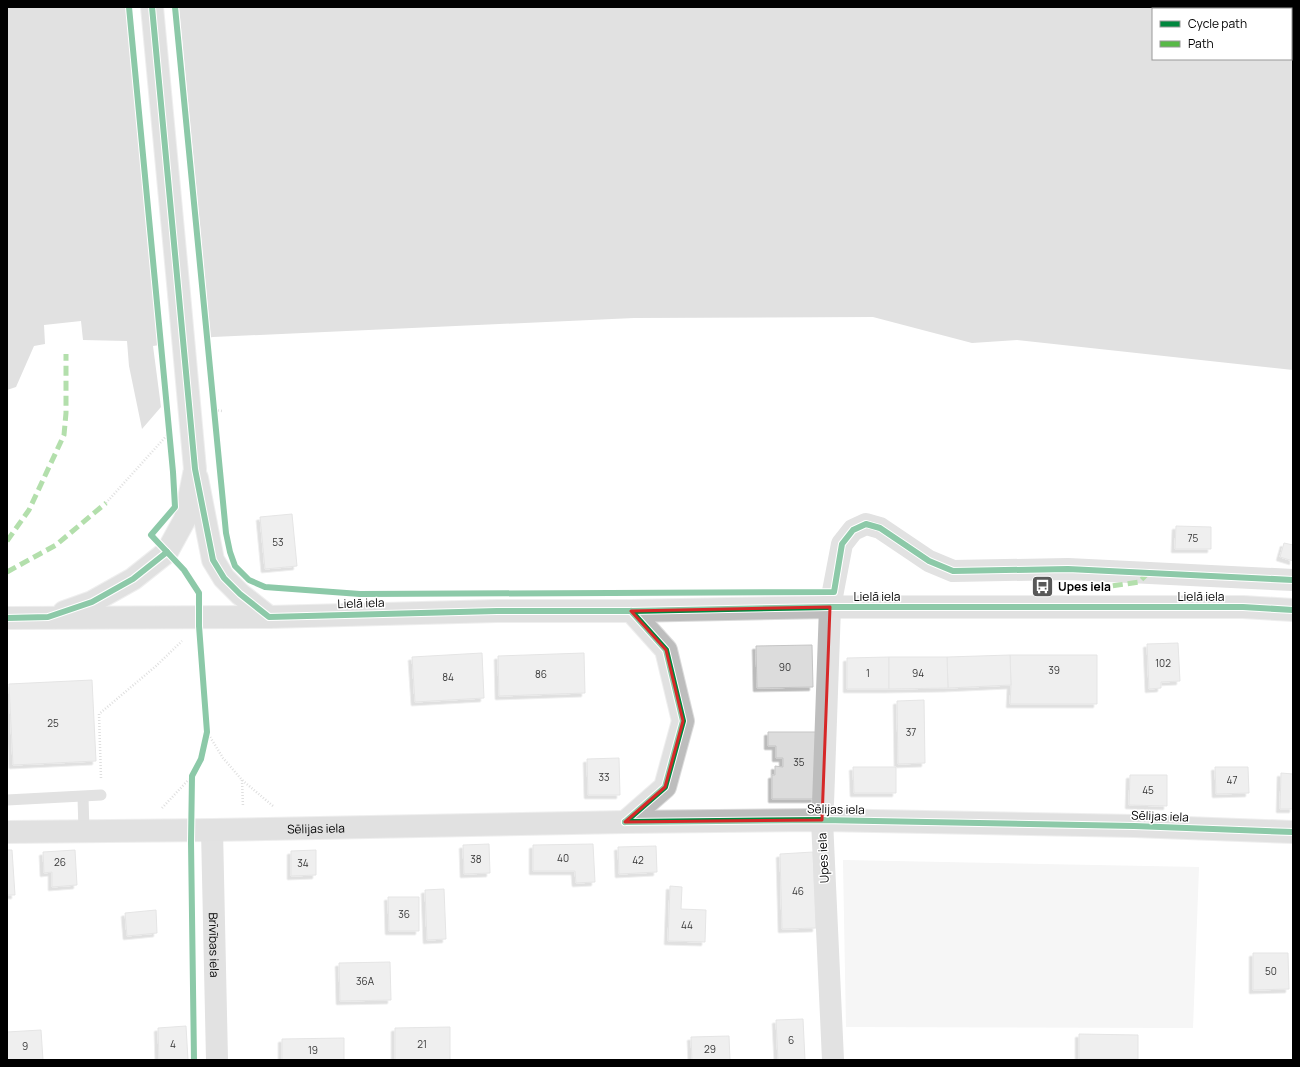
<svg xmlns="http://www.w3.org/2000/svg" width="1300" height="1067" font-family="Manrope,sans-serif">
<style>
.green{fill:#eaeaea}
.water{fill:#bcbcbc;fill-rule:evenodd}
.pier{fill:#fff}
.building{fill:#dcdcdc;stroke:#c5c5c5;filter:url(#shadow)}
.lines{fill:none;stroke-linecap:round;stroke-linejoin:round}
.primary-casing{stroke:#dbdbdb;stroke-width:24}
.path{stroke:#b8b8b8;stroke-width:2.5;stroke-dasharray:1 2;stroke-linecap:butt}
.service{stroke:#bebebe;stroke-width:11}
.minor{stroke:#bebebe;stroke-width:22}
.primary{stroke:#bdbdbd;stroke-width:22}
.primary-bridge-casing{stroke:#dbdbdb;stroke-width:24;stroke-linecap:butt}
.primary-bridge{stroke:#bdbdbd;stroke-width:22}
.quiet{stroke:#58b947;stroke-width:5;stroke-dasharray:10 5;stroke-linecap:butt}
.cycleway-casing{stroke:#fff;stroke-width:8}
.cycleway{stroke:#00873e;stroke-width:6}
.marked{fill:none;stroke:#d62828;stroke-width:3;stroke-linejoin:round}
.labels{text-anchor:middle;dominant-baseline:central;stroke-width:3;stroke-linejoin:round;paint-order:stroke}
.number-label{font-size:10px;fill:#373737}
.poi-label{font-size:12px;font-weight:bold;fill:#000;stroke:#fff;text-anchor:start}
.street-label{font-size:12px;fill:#000;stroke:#fff}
</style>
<defs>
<filter id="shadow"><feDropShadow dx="-3.5" dy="3.5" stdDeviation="0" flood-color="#0004"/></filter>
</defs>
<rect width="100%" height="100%" fill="#fff"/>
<path class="green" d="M843 860 1199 867 1193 1028 846 1027Z"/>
<path class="water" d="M7 7H1293V370L1017 340 972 343 873 317 634 318 213 337 153 346 161 407 142 429 129 366 127 341 83 340 81 321 44 325 45 344 34 346 16 387 7 390ZM1153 9H1291V59H1153Z"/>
<path class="pier" d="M126 7H179L211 340 159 347Z"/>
<g class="building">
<path d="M292 514 297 566 265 569 260 517Z"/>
<path d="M1176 526 1211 527V549H1175Z"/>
<path d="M1284 543 1293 545V561L1280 557Z"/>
<path d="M1178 643 1180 681 1161 682V688L1149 689 1147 644Z"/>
<path d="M812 645 813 687 757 688 756 646Z"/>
<path d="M482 653 484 698 415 702 412 657Z"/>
<path d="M584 653 585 693 499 696 498 656Z"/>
<path d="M1010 655H1097V704H1010L1011 685Z"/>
<path d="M1010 655 1011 685 948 688 947 657Z"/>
<path d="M889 657V689H847V658Z"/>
<path d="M889 657H947L948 688 889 689Z"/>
<path d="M92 680 96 761 13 765 9 684Z"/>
<path d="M924 700 925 763 898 764 897 701Z"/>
<path d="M768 732H816L815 799H772V775H775V766L783 767V758H776V746H768Z"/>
<path d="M619 758 620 795H588L587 759Z"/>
<path d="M853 767H896V793H854Z"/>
<path d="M1215 767H1248L1249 793 1216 794Z"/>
<path d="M1281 773 1293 774V809H1280Z"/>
<path d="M1130 775H1167V806L1129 805Z"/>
<path d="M489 844 490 873 464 874 463 845Z"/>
<path d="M593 844 595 882 576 883 575 871H533V845Z"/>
<path d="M656 846 657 872 619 874 618 847Z"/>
<path d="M7 850H12L15 895H7Z"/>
<path d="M75 850 77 885 52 887V872L44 873 43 852Z"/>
<path d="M316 850V875L291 876V851Z"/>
<path d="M813 852 816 928 782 929 780 854Z"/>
<path d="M670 886 682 887 681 909 706 910 705 942 668 941Z"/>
<path d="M444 889 446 939 427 940 425 890Z"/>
<path d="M388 897H419V931H389Z"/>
<path d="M156 910 157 933 127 936 125 913Z"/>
<path d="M1253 953H1288L1289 989 1253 990Z"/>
<path d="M390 962 391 1000 340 1001 339 963Z"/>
<path d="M803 1019 805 1060H778L776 1020Z"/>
<path d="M186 1026 188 1060H159L158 1028Z"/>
<path d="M450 1027V1060H395V1028Z"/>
<path d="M41 1030 43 1060H7V1032Z"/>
<path d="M1079 1034 1138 1035V1059H1079Z"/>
<path d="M729 1036 730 1060H692L691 1037Z"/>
<path d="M344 1038V1060H282V1039Z"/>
</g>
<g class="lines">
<defs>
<g id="primary">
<path d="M152 7 179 294"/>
<path d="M197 478 213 560 224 578 240 594 269 617"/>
<path d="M64 612 92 602 133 579 167 552 185 519 195 469"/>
<path d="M7 618 269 617 497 611H631L830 607H1243L1293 610"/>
<path d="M625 822 665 787 683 721 666 650 631 611"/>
<path id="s2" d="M7 832 212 830 625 822 822 820 1134 826 1293 832"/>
</g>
</defs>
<use href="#primary" class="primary-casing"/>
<g class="path">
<path d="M212 410 223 411"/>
<path d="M106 503 169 433"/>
<path d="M184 570 199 593V595"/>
<path d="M207 732 223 758 242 780 273 806"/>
<path d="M101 778 99 714 156 666 182 641"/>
<path d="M242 780 243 807"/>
<path d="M191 807 192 776"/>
<path d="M162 808 192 776 201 759 207 732 200 640"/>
</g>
<g class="service">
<path d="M83 797 84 831"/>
<path d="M7 800 101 795"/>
</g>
<g class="minor">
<path id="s1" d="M212 830 217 1060"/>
<path d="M833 1060 822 820 823 804 830 607 842 544 853 530 866 524 880 528 929 561 953 571 1068 569 1293 580"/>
</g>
<use href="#primary" class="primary"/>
<defs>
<path id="primary-bridge" d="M179 294 195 469"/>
</defs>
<use href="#primary-bridge" class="primary-bridge-casing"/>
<use href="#primary-bridge" class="primary-bridge"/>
<g class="quiet">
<path d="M7 541 29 510 64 435 66 413V354"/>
<path d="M7 572 56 545 106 503"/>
<path d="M1098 588 1139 582 1148 573"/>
</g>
<defs>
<g id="cycleway">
<path d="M129 7 173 472 175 507 151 535 184 570 199 593V626L207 732 201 759 192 776 191 842 194 1060"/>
<path d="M152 7 195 469 213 560 224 578 240 594 269 617 497 611H631L830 607H1243L1293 610"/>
<path d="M175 7 226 533 230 552 235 566 249 580 265 587 360 594 834 592 842 544 853 530 866 524 880 528 929 561 953 571 1068 569 1293 580"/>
<path d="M7 618 48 617 92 602 133 579 167 552"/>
<path d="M625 822 822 820 1134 826 1293 832"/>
<path d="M625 822 665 787 683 721 666 650 631 611"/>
</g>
</defs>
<use href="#cycleway" class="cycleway-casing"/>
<use href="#cycleway" class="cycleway"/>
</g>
<path d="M0 0H1300V1067H0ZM830 607 822 820 625 822 665 787 683 721 666 650 631 611Z" fill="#fff" fill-opacity=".55" fill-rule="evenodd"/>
<path class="marked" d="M830 607 822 820 625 822 665 787 683 721 666 650 631 611Z"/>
<defs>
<symbol id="bus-square" viewBox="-11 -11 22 22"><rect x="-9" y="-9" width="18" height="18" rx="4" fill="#595959" stroke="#fff"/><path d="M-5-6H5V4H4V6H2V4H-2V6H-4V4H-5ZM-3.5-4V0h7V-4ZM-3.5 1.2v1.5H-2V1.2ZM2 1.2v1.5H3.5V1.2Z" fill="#fff"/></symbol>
</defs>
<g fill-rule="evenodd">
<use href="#bus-square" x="1030" y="574" width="25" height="25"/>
</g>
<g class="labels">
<g class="number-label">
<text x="1193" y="538">75</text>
<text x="278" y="542">53</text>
<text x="1163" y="663">102</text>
<text x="785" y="667">90</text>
<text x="1054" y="670">39</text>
<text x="868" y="673">1</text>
<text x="918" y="673">94</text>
<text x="541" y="674">86</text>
<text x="448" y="677">84</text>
<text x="53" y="723">25</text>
<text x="911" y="732">37</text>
<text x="799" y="762">35</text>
<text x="604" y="777">33</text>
<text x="1232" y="780">47</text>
<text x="1148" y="790">45</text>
<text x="563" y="858">40</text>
<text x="476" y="859">38</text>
<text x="638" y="860">42</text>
<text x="60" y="862">26</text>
<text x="303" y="863">34</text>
<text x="798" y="891">46</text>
<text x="404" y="914">36</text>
<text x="687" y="925">44</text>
<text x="1271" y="971">50</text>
<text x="365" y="981">36A</text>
<text x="791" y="1040">6</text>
<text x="173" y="1044">4</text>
<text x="422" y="1044">21</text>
<text x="25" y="1046">9</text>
<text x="710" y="1049">29</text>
<text x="313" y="1050">19</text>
</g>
<g class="poi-label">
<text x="1058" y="586">Upes iela</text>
</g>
<g class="street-label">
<text x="877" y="596">Lielā iela</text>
<text x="1201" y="596">Lielā iela</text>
<text transform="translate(361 603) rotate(-2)">Lielā iela</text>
<text transform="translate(836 809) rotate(1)">Sēlijas iela</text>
<text transform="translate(1160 816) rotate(2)">Sēlijas iela</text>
<text stroke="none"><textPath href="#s2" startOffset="309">Sēlijas iela</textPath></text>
<text transform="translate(823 858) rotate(-93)">Upes iela</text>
<text stroke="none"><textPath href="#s1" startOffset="115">Brīvības iela</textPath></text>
</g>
</g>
<rect width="1300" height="1067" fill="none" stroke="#000000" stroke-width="16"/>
<rect x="1152" y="8" width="140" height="52" fill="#ffffff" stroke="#999999"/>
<rect x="1160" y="21" width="20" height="6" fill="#00873e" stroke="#999999"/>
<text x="1188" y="28" font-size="12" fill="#000000">Cycle path</text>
<rect x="1160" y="41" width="20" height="6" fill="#58b947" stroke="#999999"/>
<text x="1188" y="48" font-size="12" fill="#000000">Path</text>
</svg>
